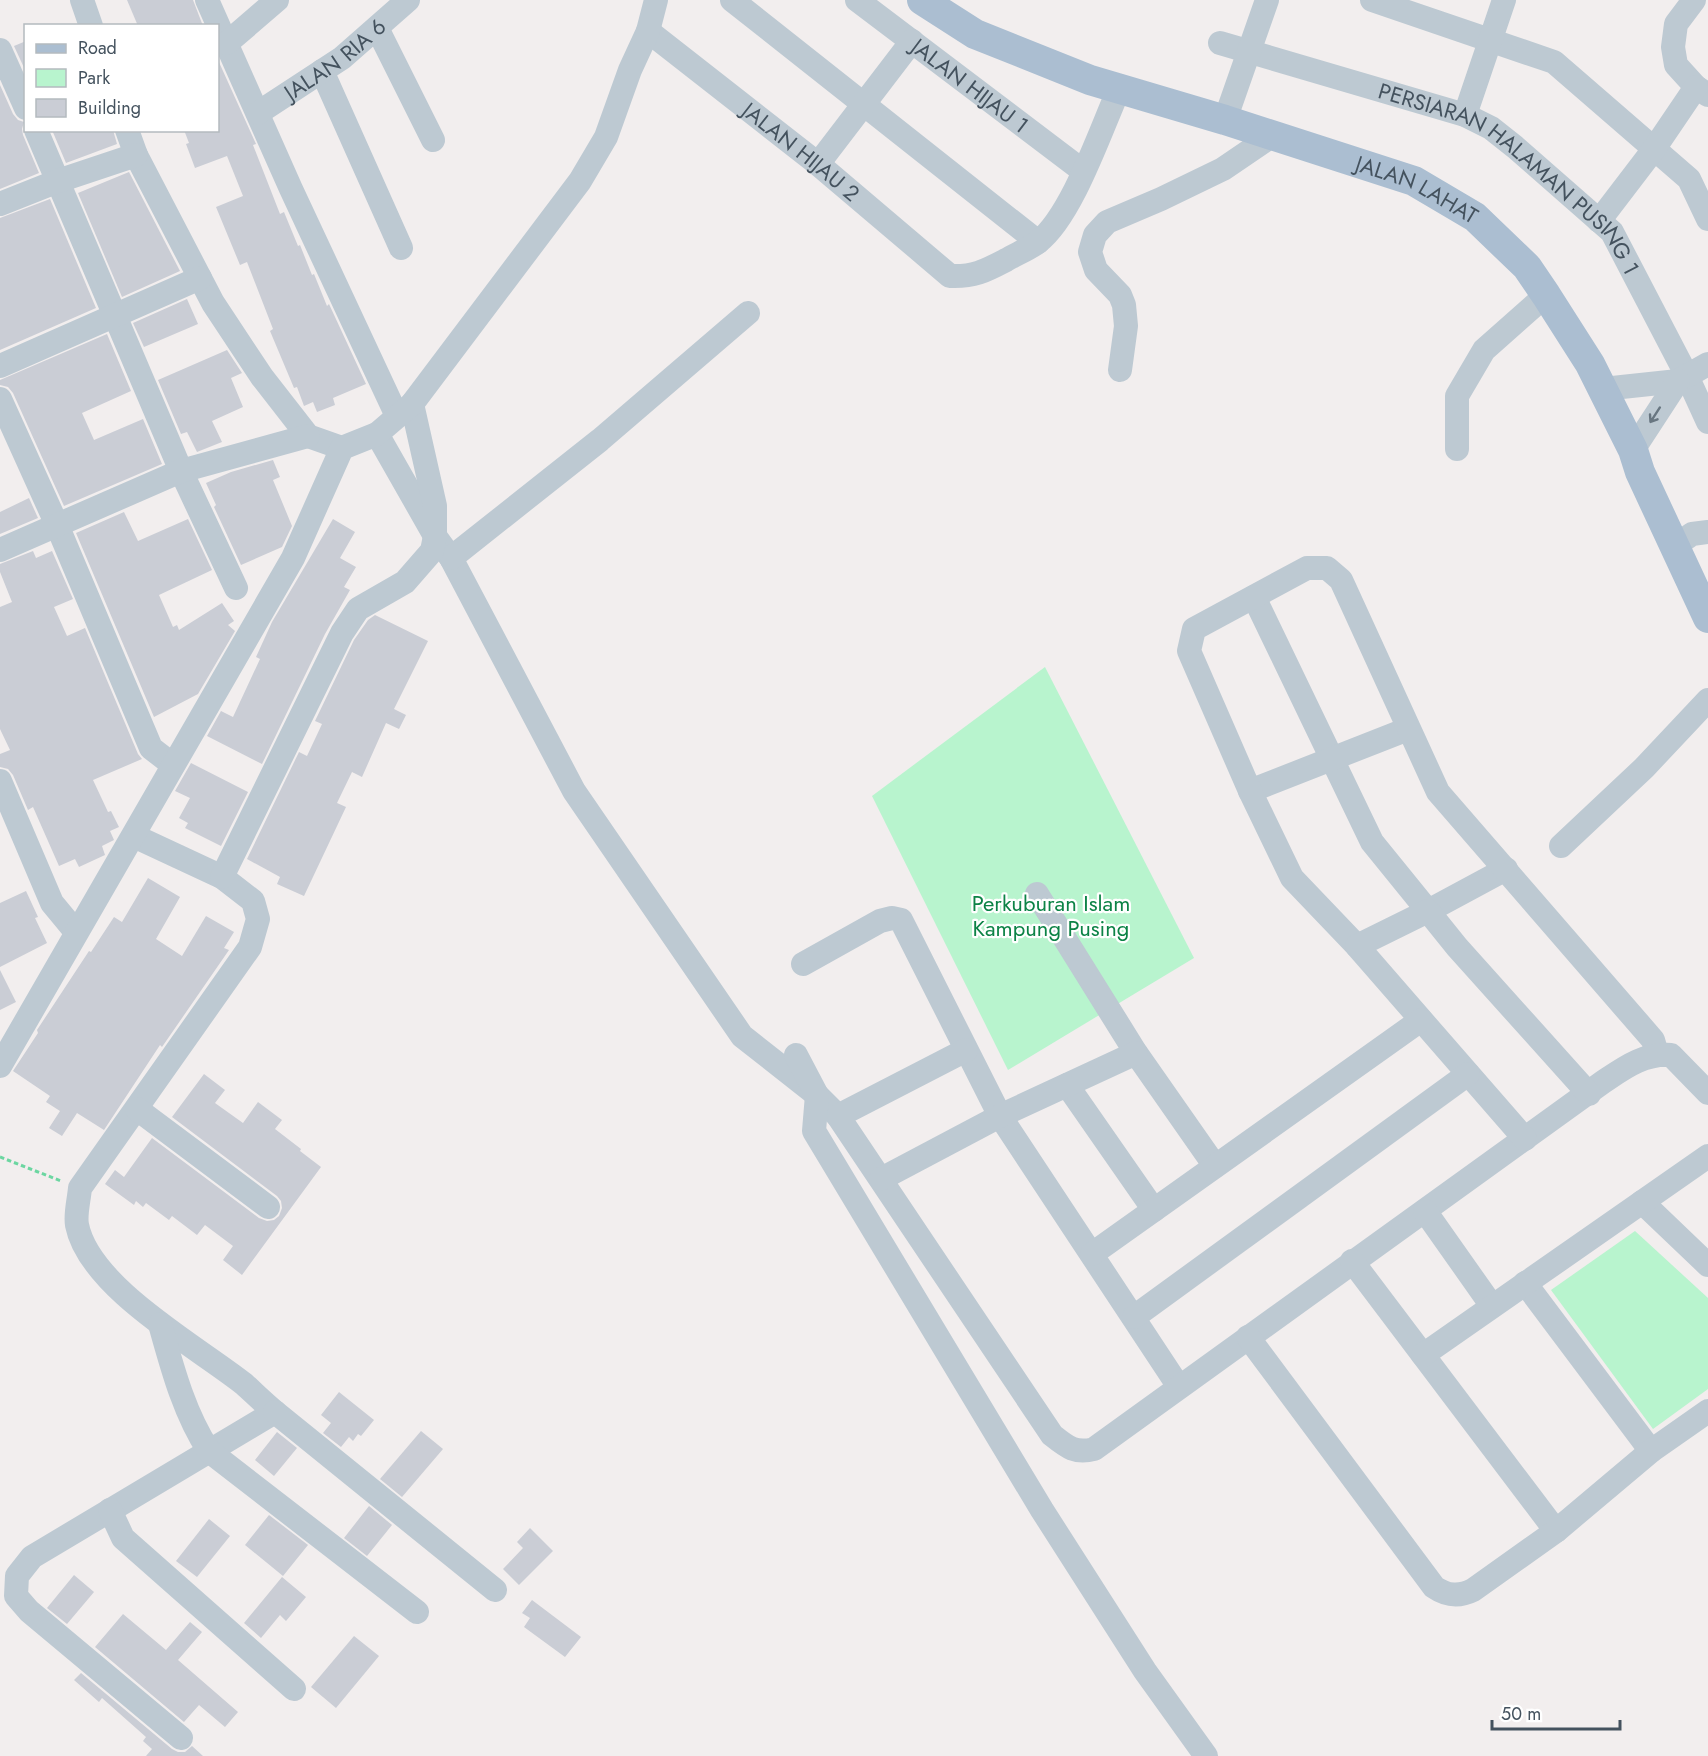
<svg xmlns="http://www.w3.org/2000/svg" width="1708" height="1756" font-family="Jost,sans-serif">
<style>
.green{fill:#b8f4ce}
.building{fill:#cacdd5}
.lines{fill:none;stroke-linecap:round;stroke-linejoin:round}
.path{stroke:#6cd6a1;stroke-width:3;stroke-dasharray:4.5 3;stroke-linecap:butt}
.minor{stroke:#bdc9d2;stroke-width:24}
.major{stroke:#abbed1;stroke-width:30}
.oneway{stroke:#687681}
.labels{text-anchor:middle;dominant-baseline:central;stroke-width:4.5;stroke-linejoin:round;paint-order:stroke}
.street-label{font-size:22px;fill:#44525e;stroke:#fff}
.park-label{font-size:22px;fill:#0c8346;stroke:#fff}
</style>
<rect width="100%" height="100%" fill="#f2eeee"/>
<g class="green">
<path d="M1045 667 1194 958 1008 1070 872 796Z"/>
<path d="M1635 1231 1708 1298V1389L1653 1429 1551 1290Z"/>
</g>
<g class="building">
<path d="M127 0H193L203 26H138Z"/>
<path d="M26 41V72L14 46Z"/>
<path d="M218 60 256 144 253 145 280 214 284 212 298 246 300 245 312 275 314 274 327 306 329 304 366 384 333 398 335 405 317 412 313 402 304 406 297 387 294 388 270 331 273 329 247 262 240 265 216 207 243 196 227 156 195 168 186 144 189 143 184 130H218Z"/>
<path d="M0 85 13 114 18 120 24 122 22 129 23 135 39 173 0 189Z"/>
<path d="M52 130H113L117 144 66 163Z"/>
<path d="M129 172 180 271 122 297 78 193Z"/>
<path d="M50 199 96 308 0 350V218Z"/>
<path d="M187 299 198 324 144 347 133 323Z"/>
<path d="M107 334 131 391 82 413 94 440 143 419 162 464 64 506 13 393 8 387 0 385V380Z"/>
<path d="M227 350 242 373 231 378 243 407 212 421 222 442 197 452 187 432 181 434 158 380Z"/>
<path d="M273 460 280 477 273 480 292 526 282 547 241 565 214 507 216 505 206 483 231 472Z"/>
<path d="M29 498 38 518 0 534V512Z"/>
<path d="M124 512 138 541 188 519 212 570 159 595 173 627 177 625 179 630 222 603 234 621 228 625 235 631 198 694 154 717 76 533Z"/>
<path d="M333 519 355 532 340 558 356 567 344 587 350 590 325 634 262 764 207 736 221 711 233 717 260 659 256 657 272 622Z"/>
<path d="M33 551 36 558 52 551 73 599 54 607 67 636 85 628 138 754 142 759 93 780 108 812 111 811 119 827 110 831 114 840 102 846 105 855 79 867 75 859 59 866 33 807 28 810 13 775 8 769 0 767V754L10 750 0 729V607L12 602 0 572V564Z"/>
<path d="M375 615 428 641 394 709 406 715 399 729 386 723 362 777 352 772 337 803 346 807 304 896 277 884 280 877 247 859 299 752 307 756 322 724 315 721 354 640 368 620Z"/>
<path d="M191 763 248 792 221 846 185 828 188 823 179 818 190 798 175 791Z"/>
<path d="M148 878 180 897 156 939 182 956 206 916 234 932 224 948 229 950 162 1047 160 1045 104 1130 77 1113 62 1136 49 1128 60 1111 46 1102 50 1096 13 1071 38 1033 37 1030 89 951 91 952 114 917 122 922Z"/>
<path d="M26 891 38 917 35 918 47 943 0 967V903Z"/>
<path d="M0 970 16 1002 0 1010Z"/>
<path d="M204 1074 225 1090 215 1103 243 1123 258 1102 282 1120 275 1129 301 1149 300 1151 321 1167 242 1275 223 1260 233 1246 205 1225 197 1235 172 1216 169 1220 146 1203 143 1207 136 1201 134 1205 105 1184 115 1170 124 1177 152 1138 259 1218 267 1221 274 1220 279 1216 282 1208 281 1201 277 1196 172 1117Z"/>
<path d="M339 1392 374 1420 361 1436 358 1434 353 1441 349 1437 341 1447 323 1433 331 1423 321 1415Z"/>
<path d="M421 1431 443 1449 402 1497 380 1479Z"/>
<path d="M277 1432 297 1448 274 1476 255 1460Z"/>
<path d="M369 1506 392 1525 367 1556 344 1538Z"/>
<path d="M269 1515 308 1545 283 1576 245 1545Z"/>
<path d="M209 1519 230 1536 197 1577 176 1561Z"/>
<path d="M530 1528 553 1551 519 1585 503 1569 523 1548 517 1542Z"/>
<path d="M74 1575 94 1592 67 1624 47 1608Z"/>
<path d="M282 1577 306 1597 286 1621 280 1615 261 1638 244 1623Z"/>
<path d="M532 1600 581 1637 565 1657 524 1627 530 1618 522 1613Z"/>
<path d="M123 1614 166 1650 190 1622 202 1632 178 1660 238 1712 225 1727 199 1705 184 1722 95 1647Z"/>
<path d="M354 1636 379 1656 336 1708 311 1687Z"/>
<path d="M81 1673 172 1749 178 1752H185L192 1746 203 1756H146L152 1749 143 1741 146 1737 102 1698 99 1702 74 1680Z"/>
</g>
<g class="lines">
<path class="path" d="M0 1157 61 1181"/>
<g class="minor">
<path d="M82 0 91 26"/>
<path d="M207 0 291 189 397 416"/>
<path d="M732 0 1038 242"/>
<path id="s1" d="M857 0 1083 171"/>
<path d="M1372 0 1554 62 1689 179 1708 219"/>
<path d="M1694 0 1676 24 1673 47 1676 65 1696 87 1708 95"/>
<path d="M377 28 433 140"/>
<path id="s2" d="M648 31 818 164 950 276C974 277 985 271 1006 260 1016 254 1029 249 1038 242 1072 216 1101 129 1119 89"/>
<path d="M227 43 277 0"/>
<path id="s3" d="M1220 43 1465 115 1491 128 1515 147 1612 232 1687 376 1708 422"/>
<path d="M0 50 26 108"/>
<path d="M322 71 401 248"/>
<path id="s4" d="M258 113 342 58 408 0"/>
<path d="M1465 115 1504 0"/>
<path d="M1225 120 1267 0"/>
<path d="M36 130 181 471 236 588"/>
<path d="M127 130 136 155 213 303 262 377 308 436 342 448"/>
<path d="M818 164 912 41"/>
<path d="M0 204 58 181 136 155"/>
<path d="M1599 221 1654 149 1696 87"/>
<path d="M0 366 200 278"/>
<path d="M1120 370 1126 326 1124 305 1120 295 1096 270 1090 252 1095 235 1107 222 1161 199 1223 169 1273 135"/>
<path d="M1603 389 1678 381 1708 364"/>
<path d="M0 399 57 525 151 748 173 765"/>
<path d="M377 434 435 536 451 558 574 791 742 1036 817 1095 838 1116"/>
<path d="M1457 449V396L1484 350 1546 295"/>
<path d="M1633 450 1678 381"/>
<path d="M1675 546 1692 534 1708 532"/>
<path d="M0 550 181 471 308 436"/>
<path d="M451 558 600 440 748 313"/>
<path d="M1254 597 1372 842 1428 911 1506 869"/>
<path d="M0 781 52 903 76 932"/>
<path d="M1250 791 1408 729"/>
<path d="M134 836 222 877 253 901 258 919 250 947 80 1188C79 1200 75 1214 77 1225 89 1287 196 1346 244 1384 254 1393 264 1403 275 1412L32 1557 17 1576 16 1596 29 1611 181 1738"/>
<path d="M1561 846 1644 768 1708 700"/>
<path d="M222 877 342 633 358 609 405 582 432 551 435 536V506L412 404"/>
<path d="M1037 894 1136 1053 1215 1166"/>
<path d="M1357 946 1292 878 1250 791 1189 651 1194 629 1307 568H1327L1341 580 1438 792 1653 1040 1657 1054"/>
<path d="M803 964 880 921 892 918 901 920 1000 1116 1179 1387"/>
<path d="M966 1050 838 1116 1052 1435C1067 1447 1075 1454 1094 1449L1603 1082C1624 1068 1644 1053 1671 1055L1708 1093"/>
<path d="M796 1055 817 1095 814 1131 1042 1510 1145 1671 1206 1756"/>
<path d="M0 1066 293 558 342 448 377 434 412 404 580 181 606 137 630 70 648 31 656 0"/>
<path d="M1067 1085 1154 1210"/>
<path d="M137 1109 268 1207"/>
<path d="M1525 1139 1357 946 1428 911 1457 947 1589 1094"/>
<path d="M881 1179 1000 1116 1136 1053"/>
<path d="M1642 1202 1708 1265"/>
<path d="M1425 1211 1492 1306"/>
<path d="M1092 1254 1421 1020"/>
<path d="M1352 1261 1556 1531"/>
<path d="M1525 1283 1651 1451"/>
<path d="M1134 1317 1468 1074"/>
<path d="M160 1324C172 1367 184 1413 209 1451L417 1612"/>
<path d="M1248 1337 1434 1587C1447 1596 1459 1597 1473 1590L1556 1531 1651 1451 1708 1411"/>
<path d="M1423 1355 1708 1156"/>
<path d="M275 1412 495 1590"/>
<path d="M110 1510 123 1538 294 1689"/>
</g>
<path class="major" id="s5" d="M922 0 975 34 1090 80 1225 120 1414 181 1475 217 1527 267 1546 295 1590 364 1633 450 1640 472 1708 618"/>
</g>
<defs><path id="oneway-shaft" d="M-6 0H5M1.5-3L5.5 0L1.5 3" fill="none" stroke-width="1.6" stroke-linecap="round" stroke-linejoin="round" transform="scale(1.5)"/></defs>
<use class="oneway" href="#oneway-shaft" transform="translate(1655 415) rotate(123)"/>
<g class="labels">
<g class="street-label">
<text stroke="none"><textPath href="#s4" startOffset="94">JALAN RIA 6</textPath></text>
<text stroke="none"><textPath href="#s1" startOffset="142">JALAN HIJAU 1</textPath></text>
<text stroke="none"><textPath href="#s2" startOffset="195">JALAN HIJAU 2</textPath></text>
<text stroke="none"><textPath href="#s3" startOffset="328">PERSIARAN HALAMAN PUSING 1</textPath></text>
<text stroke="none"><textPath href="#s5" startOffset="532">JALAN LAHAT</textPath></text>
</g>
<g class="park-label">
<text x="1051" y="903">Perkuburan Islam<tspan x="1051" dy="25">Kampung Pusing</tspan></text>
</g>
</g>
<rect x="24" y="24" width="195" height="108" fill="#ffffff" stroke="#b4babf" stroke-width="1.5"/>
<rect x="36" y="44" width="30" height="9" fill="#abbed1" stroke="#b4babf" stroke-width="1.5"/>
<text x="78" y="54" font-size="18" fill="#44525e">Road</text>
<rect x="36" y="69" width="30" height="18" fill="#b8f4ce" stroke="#b4babf" stroke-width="1.5"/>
<text x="78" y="84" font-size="18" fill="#44525e">Park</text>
<rect x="36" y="99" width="30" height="18" fill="#cacdd5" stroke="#b4babf" stroke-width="1.5"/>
<text x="78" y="114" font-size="18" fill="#44525e">Building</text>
<path d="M1492 1720v9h128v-9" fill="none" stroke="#44525e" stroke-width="3"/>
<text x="1501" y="1720" font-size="18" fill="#44525e" stroke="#ffffff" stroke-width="4.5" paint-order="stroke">50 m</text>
</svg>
